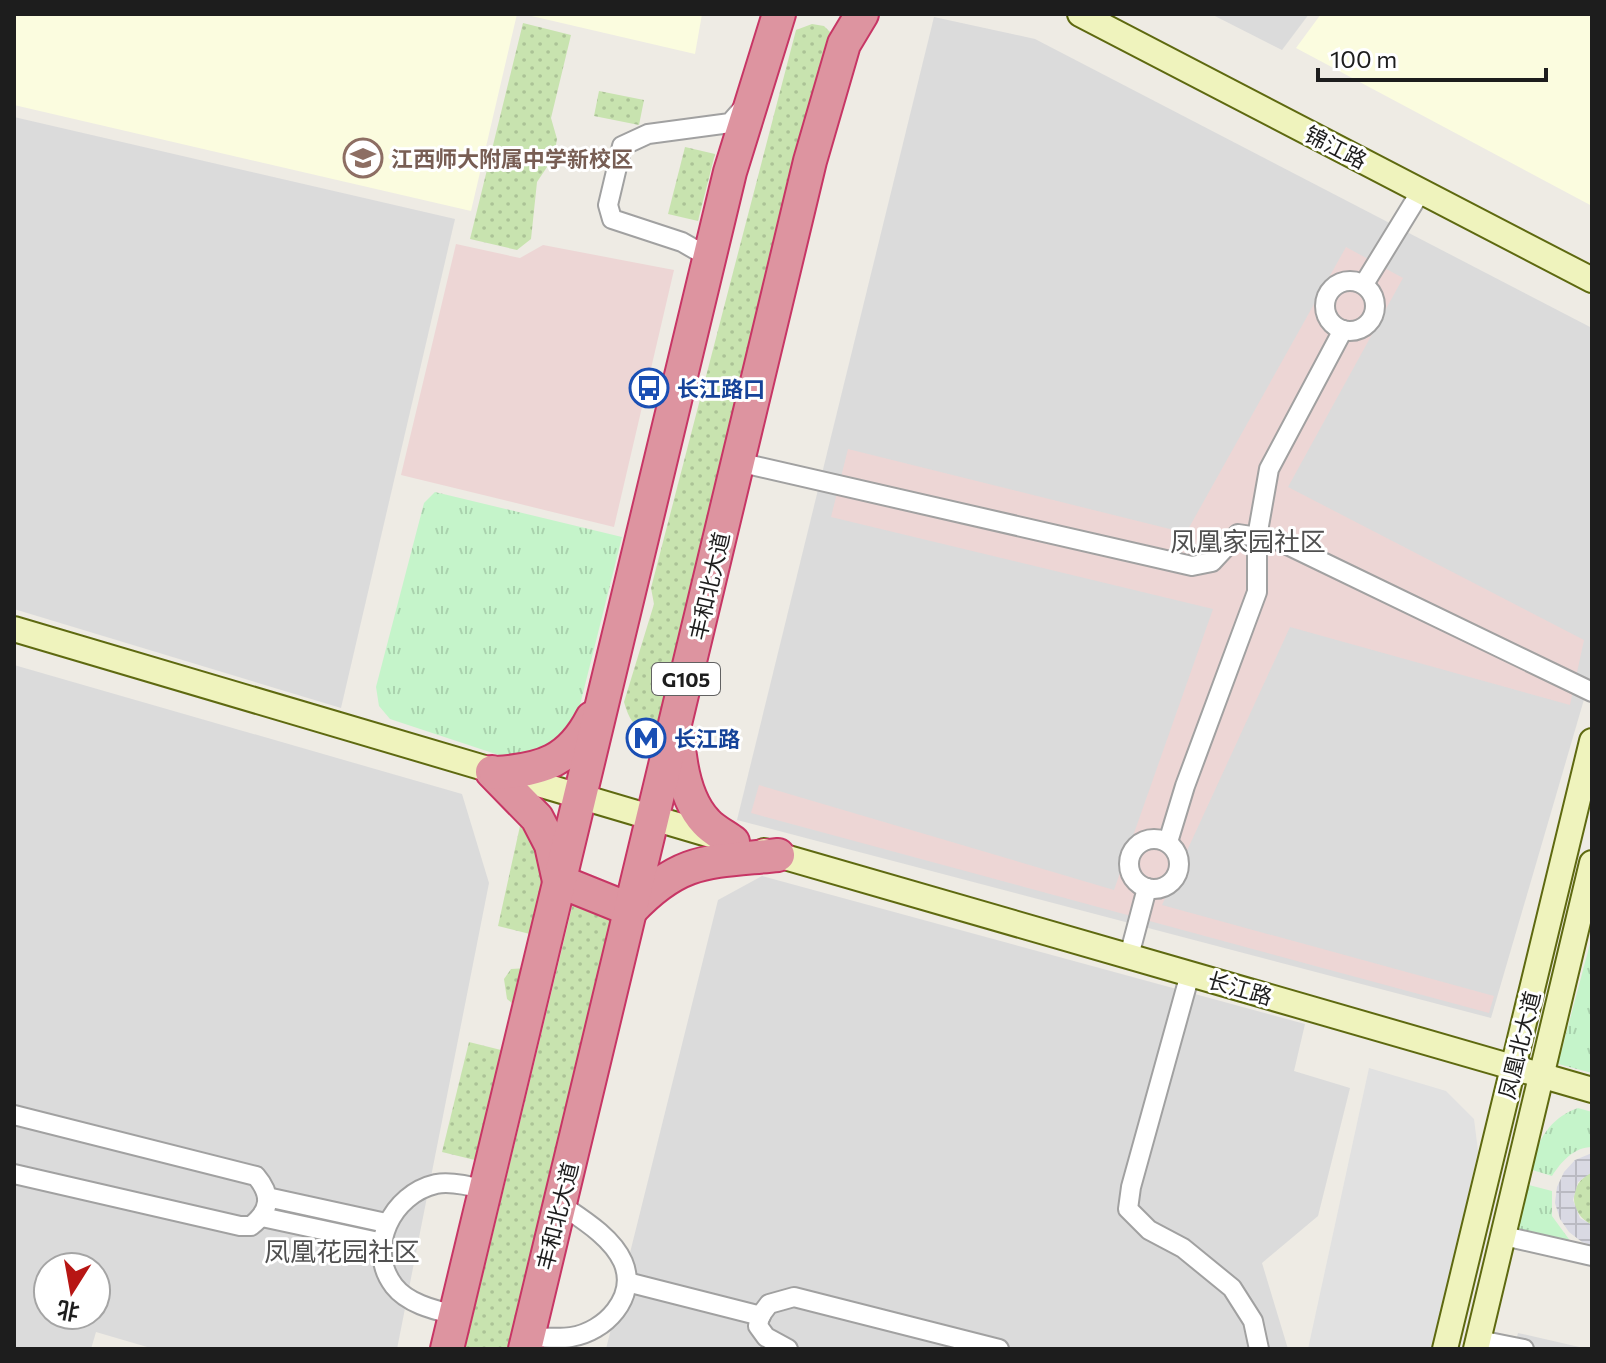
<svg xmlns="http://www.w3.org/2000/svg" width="1606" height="1363" font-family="Commissioner,'Noto Sans SC',sans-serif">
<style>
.residential{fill:#dbdbdb;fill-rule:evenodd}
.commercial{fill:#edd6d5}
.education{fill:#fbfcdf}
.grass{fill:url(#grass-dots)}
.park{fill:url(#park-tufts)}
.parking{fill:#e1e1e1}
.plaza{fill:url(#plaza-grid)}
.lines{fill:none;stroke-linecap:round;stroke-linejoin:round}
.street-casing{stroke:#a1a1a1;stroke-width:22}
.secondary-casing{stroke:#5e6910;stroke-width:28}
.highway-casing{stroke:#c73665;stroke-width:36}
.street{stroke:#fff;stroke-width:18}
.secondary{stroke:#eff3bd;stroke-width:24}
.highway{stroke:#dd94a0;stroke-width:32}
.labels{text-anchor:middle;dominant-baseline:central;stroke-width:6;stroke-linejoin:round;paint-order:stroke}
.shield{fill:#fff;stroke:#616161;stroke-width:2}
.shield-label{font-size:20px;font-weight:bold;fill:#1d1d1d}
.street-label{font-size:22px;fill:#1d1d1d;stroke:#fff}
.education-label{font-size:22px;font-weight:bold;fill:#785e54;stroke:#fff;text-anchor:start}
.transit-label{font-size:22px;font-weight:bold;fill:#164399;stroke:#fff;text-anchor:start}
.quarter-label{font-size:26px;fill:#505050;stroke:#fff}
</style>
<defs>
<pattern id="grass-dots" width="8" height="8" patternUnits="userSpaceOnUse" patternTransform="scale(2)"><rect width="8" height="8" fill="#c8e3af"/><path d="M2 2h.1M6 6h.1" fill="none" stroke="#abc296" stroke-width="1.8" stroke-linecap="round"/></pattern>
<pattern id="park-tufts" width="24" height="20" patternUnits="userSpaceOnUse" patternTransform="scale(2)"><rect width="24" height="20" fill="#c5f4ca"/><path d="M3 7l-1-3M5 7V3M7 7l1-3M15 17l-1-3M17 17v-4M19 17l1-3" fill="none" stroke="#a9d1ad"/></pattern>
<pattern id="plaza-grid" width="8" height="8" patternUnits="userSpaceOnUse" patternTransform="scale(2)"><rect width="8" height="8" fill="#d9d9e3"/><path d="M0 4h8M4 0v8" fill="none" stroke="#babac2"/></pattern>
</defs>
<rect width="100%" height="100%" fill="#eeebe4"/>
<g class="residential">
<path d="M1211 14H1309L1282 50Z"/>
<path d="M934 17 1035 39 1592 328V672L1491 1018 737 820Z"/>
<path d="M14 117 455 219 341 708 14 609Z"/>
<path d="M14 665 462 794 489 883 397 1349H154L96 1332 91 1349H14ZM48 1267H96V1315H48Z"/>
<path d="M762 876 1305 1024 1294 1071 1350 1088 1318 1216 1262 1263 1288 1349H606L718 900Z"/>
<path d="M1518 1333 1588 1349H1514Z"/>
</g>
<g class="commercial">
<path d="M456 244 520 258 543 245 674 270 614 527 401 475Z"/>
<path d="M1346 247 1403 278 1288 487 1584 640 1570 705 1290 627 1162 905 1494 996 1489 1013 751 813 759 785 1114 890 1213 609 831 517 848 449 1186 533Z"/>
</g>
<g class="education">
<path d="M14 14H517L471 211 14 105Z"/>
<path d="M523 14H702L695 54Z"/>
<path d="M1321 14H1592V206L1296 48Z"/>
</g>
<g class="grass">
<path d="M523 23 571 35 551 118 557 139 555 150 551 161 537 182 531 239 517 250 470 239Z"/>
<path d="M812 24 824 26 831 33 667 717C643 734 632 731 624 702L654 604 651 588 796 30Z"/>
<path d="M599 91 644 100 639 125 594 116Z"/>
<path d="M685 147 715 154 698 221 668 214Z"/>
<path d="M520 826C557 866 543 886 534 935L498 926Z"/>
<path d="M574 899 615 905 509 1349H465Z"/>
<path d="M527 968 519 1009 507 999 504 979 511 969Z"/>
<path d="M469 1042 509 1052 483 1162 442 1152Z"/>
<path d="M1592 1172V1225C1569 1214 1567 1184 1592 1172Z"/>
</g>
<g class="park">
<path d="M435 492 622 537 576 721 567 736 517 761 390 719 379 706 376 687 424 503Z"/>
<path d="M1592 936V1073L1558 1064Z"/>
<path d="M1578 1108 1592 1112V1147C1574 1147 1561 1162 1552 1176L1529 1169C1538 1141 1549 1118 1578 1108Z"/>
<path d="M1525 1184 1552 1191V1216L1571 1242 1514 1229Z"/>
</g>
<path class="parking" d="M1369 1068 1446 1091 1474 1119 1478 1151 1433 1349H1308Z"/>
<path class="plaza" d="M1592 1153V1172L1578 1182 1573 1200 1580 1218 1592 1225V1245L1582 1242 1569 1232 1560 1219 1555 1203 1557 1187 1564 1172 1575 1160Z"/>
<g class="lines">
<defs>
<g id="street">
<path d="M710 258 682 242 612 219 608 205 622 146 648 134 730 123 744 107"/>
<circle cx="1350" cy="306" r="25"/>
<path d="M1364 284 1421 191"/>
<path d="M738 462 1192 566 1212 562 1238 534 1277 540 1592 692"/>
<circle cx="1154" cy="864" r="25"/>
<path d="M1168 842 1185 786 1257 592V537L1269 469 1343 330"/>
<path d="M1129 956 1147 888"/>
<path d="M1190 974 1131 1187 1128 1209 1149 1230 1183 1248 1232 1288 1253 1321 1259 1349"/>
<path d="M14 1115 256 1176C272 1195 271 1210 251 1226H240L14 1174"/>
<path d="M267 1197 386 1223"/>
<path d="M262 1217 383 1243"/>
<path d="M1504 1236 1592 1256"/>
<path d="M627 1282 761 1316"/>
<path d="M455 1315C435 1310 408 1304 394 1286 365 1248 392 1194 436 1184 451 1181 471 1186 485 1190"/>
<path d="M528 1337C542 1337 558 1339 571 1337 605 1332 638 1297 623 1262 612 1237 582 1219 560 1204"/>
<path d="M1479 1340 1524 1349"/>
<path d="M788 1349 766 1337 758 1326 760 1316 769 1304 794 1297 999 1349"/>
</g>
<g id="secondary">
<path d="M1080 14 1592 280"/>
<path d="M14 629 721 838"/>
<path d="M764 851 1592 1090"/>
<path d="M1445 1349 1592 741"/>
<path d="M1476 1349 1592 863"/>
</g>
<g id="highway">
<path d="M678 737C680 765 686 801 706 822 713 830 725 836 733 842"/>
<path d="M492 772 537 818 551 845 559 881 631 910C681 857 710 862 778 855"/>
<path d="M496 773C542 770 570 761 592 718"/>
<path d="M447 1349 730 172 779 14"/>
<path d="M525 1349 810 161 844 44 862 14"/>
</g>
</defs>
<use href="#street" class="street-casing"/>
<use href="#secondary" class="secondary-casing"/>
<use href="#highway" class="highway-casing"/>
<use href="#street" class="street"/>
<use href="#secondary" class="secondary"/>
<use href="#highway" class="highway"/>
</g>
<defs>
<symbol id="school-ring" viewBox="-11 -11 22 22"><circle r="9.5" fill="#fff" stroke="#8d6e63" stroke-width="1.5"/><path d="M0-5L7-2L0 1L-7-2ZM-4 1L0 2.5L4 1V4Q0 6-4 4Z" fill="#8d6e63"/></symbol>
<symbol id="bus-ring" viewBox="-11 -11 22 22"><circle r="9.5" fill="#fff" stroke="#1a4fb4" stroke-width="1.5"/><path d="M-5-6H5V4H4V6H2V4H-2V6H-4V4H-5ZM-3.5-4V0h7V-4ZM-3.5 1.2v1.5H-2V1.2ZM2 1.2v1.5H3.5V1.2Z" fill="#1a4fb4"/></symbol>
<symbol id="metro-ring" viewBox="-11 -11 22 22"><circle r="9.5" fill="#fff" stroke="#1a4fb4" stroke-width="1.5"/><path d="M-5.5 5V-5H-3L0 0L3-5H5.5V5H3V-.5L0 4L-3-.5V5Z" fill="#1a4fb4"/></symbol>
</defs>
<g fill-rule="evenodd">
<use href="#school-ring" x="341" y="136" width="44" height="44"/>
<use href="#bus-ring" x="627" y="366" width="44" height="44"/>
<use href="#metro-ring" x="624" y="716" width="44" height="44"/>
</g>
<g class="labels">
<rect class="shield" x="652" y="663" width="68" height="32" rx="6"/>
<g class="shield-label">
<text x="686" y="679">G105</text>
</g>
<g class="street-label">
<text transform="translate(1336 147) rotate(27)">锦江路</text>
<text transform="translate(709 586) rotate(-77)">丰和北大道</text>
<text transform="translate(1240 988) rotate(16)">长江路</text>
<text transform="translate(1519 1045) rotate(-76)">凤凰北大道</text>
<text transform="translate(557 1216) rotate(-76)">丰和北大道</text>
</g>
<g class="education-label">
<text x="391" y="158">江西师大附属中学新校区</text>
</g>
<g class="transit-label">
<text x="677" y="388">长江路口</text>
<text x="674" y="738">长江路</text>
</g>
<g class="quarter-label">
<text x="1248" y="540">凤凰家园社区</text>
<text x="342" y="1250">凤凰花园社区</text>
</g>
</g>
<rect width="1606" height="1363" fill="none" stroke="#1d1d1d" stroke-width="32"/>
<g transform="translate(72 1291) rotate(191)"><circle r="38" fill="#ffffff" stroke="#a5a5a5" stroke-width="2"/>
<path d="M0-6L14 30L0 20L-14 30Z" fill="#b71614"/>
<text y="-12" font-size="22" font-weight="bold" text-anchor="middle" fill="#1d1d1d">北</text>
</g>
<path d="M1318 68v12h228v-12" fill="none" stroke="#1d1d1d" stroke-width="4"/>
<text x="1330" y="68" font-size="24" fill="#1d1d1d" stroke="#ffffff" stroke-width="6" paint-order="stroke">100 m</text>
</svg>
